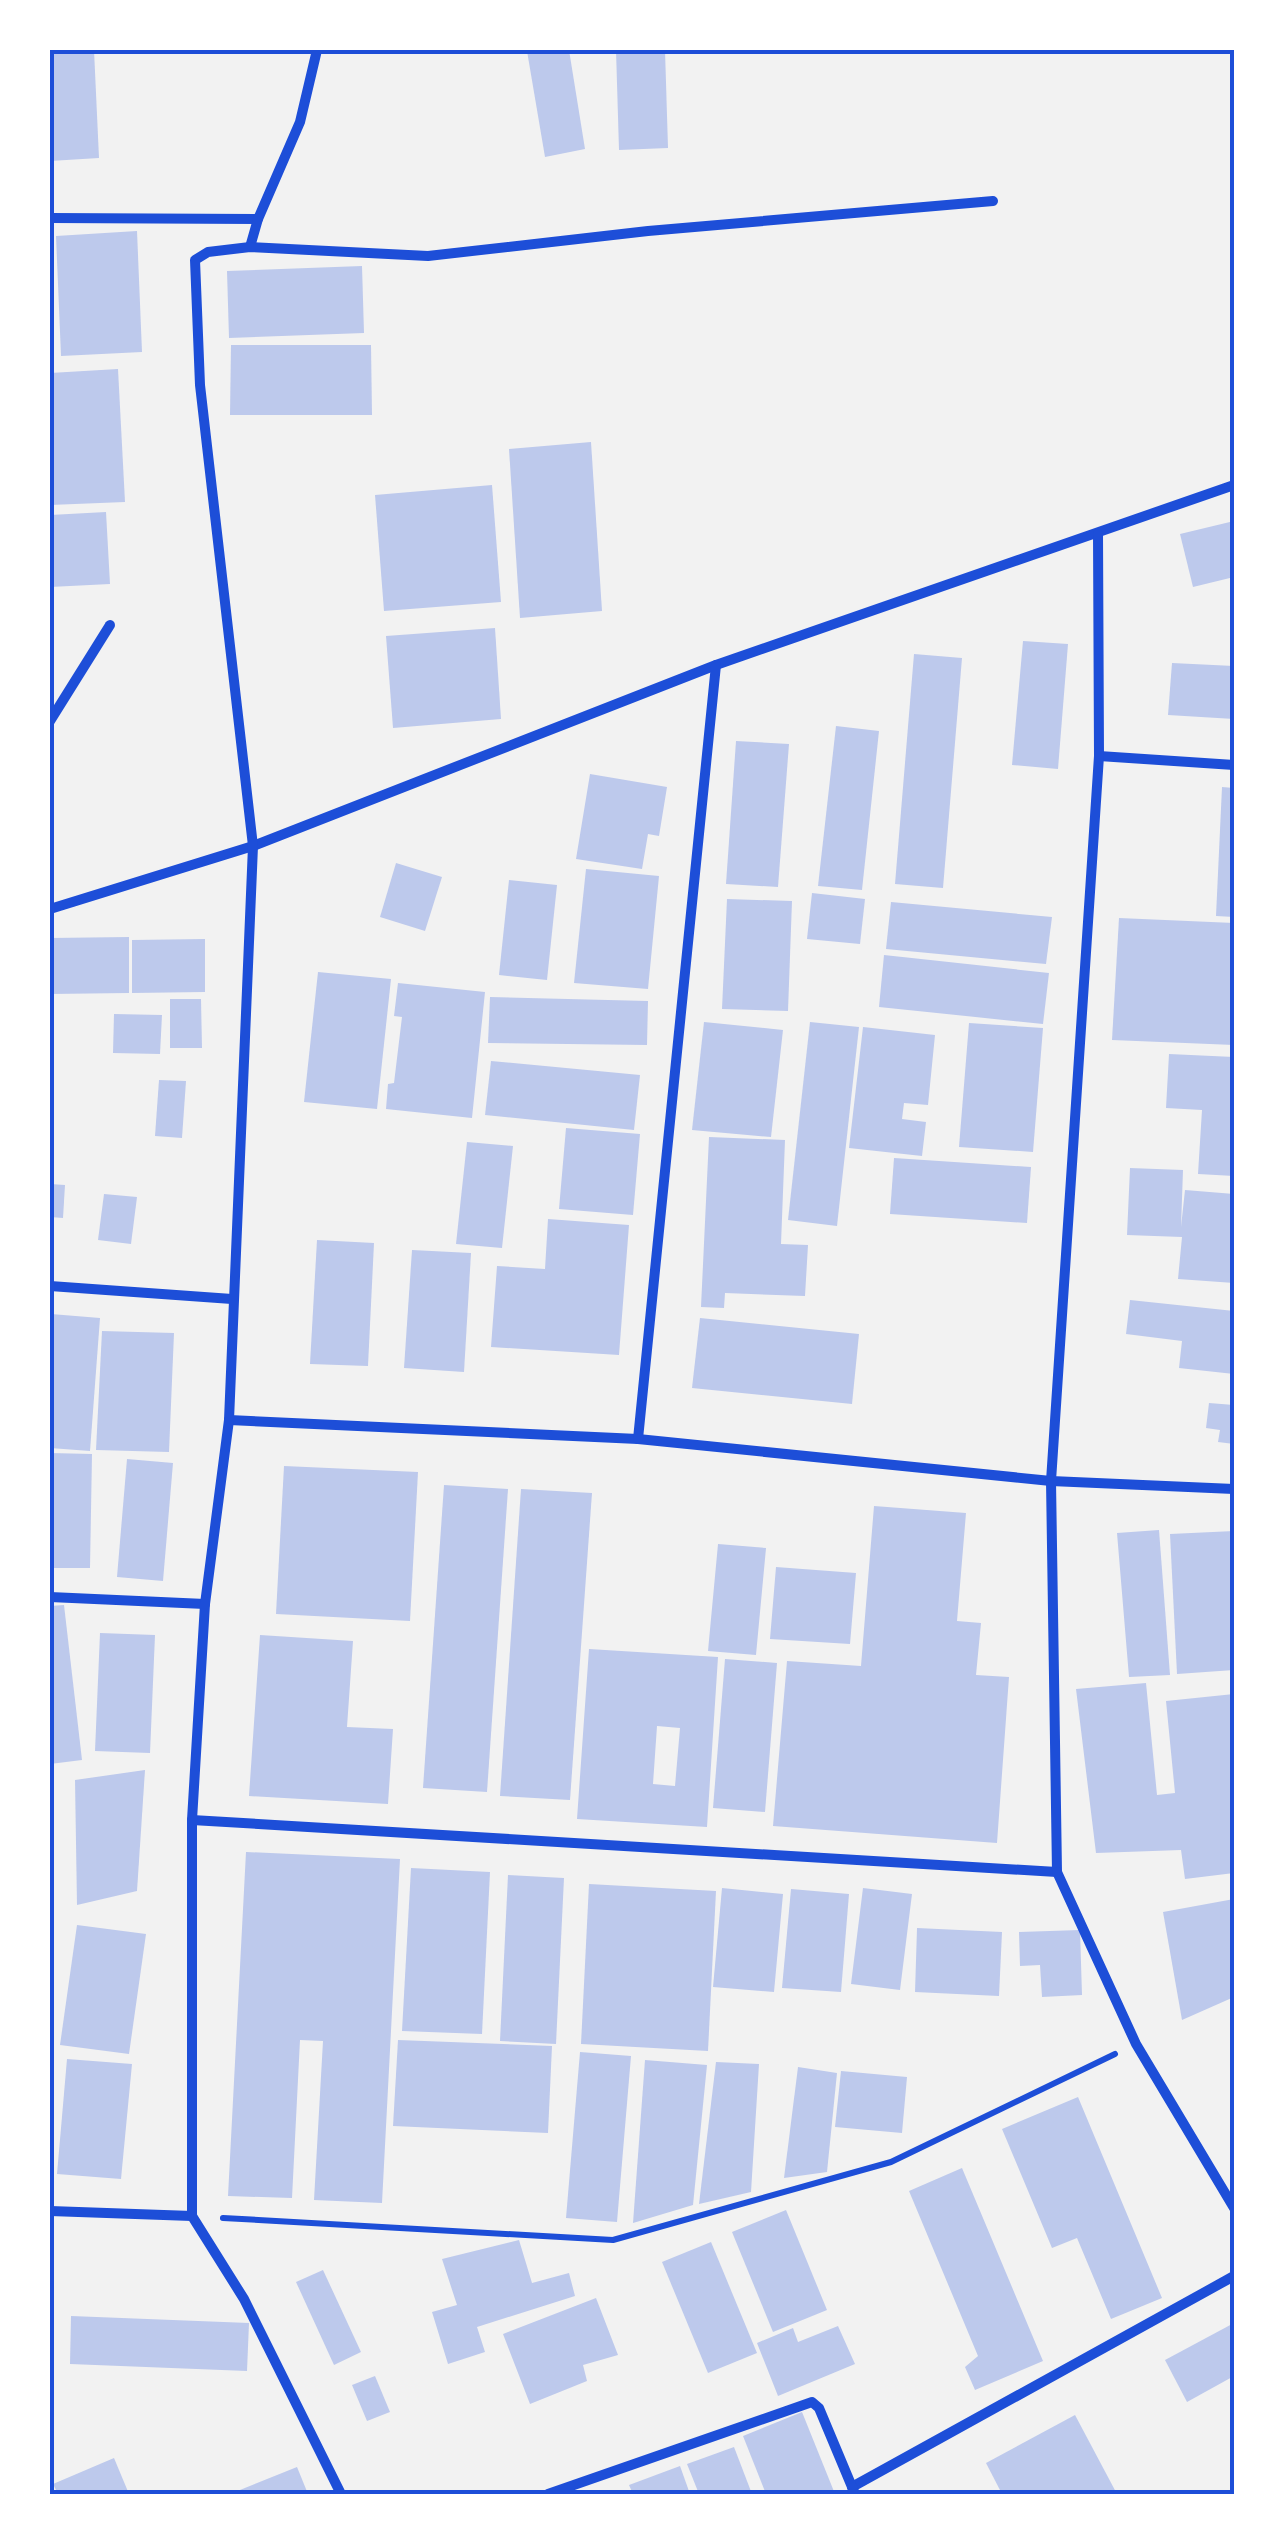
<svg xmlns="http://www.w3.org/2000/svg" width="1284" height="2544" font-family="'Zilla Slab',serif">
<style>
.building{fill:#bdc9ec;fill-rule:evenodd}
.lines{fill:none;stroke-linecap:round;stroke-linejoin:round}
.path{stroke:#1d4ed8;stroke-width:6}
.minor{stroke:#1d4ed8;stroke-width:10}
.neatline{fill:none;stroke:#1d4ed8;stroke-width:4}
</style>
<rect width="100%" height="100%" fill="#f2f2f2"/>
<g class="building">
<path d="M50 50H94L99 158 50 161Z"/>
<path d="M569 50 585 149 545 157 527 51Z"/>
<path d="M616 50H665L668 148 619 150Z"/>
<path d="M137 231 142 352 61 356 56 236Z"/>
<path d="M362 266 364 333 229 338 227 271Z"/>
<path d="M231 345H371L372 415H230Z"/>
<path d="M118 369 125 502 50 505V373Z"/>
<path d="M591 442 602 611 520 618 509 449Z"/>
<path d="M492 485 501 602 384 611 375 495Z"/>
<path d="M106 512 110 584 50 587V515Z"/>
<path d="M1234 521V577L1193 587 1180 534Z"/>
<path d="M495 628 501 719 393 728 386 636Z"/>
<path d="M1023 641 1068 644 1058 769 1012 765Z"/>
<path d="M914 654 962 658 943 888 895 884Z"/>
<path d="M1172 663 1234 666V719L1168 715Z"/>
<path d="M836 726 879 731 862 890 818 886Z"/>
<path d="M736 741 789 744 778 887 726 884Z"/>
<path d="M590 774 667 787 659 836 648 834 642 869 576 859Z"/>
<path d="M1222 787 1234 788V917L1216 916Z"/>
<path d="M396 863 442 877 425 931 380 917Z"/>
<path d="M586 869 659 876 648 989 574 983Z"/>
<path d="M509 880 557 885 547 980 499 975Z"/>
<path d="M812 893 865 899 860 944 807 939Z"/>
<path d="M727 899 792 901 788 1011 722 1009Z"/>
<path d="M891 902 1052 917 1046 964 886 949Z"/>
<path d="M1119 918 1234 923V1045L1112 1040Z"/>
<path d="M129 937V993L50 994V938Z"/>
<path d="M205 939V992L132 993V940Z"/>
<path d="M884 955 1049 973 1043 1024 879 1007Z"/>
<path d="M318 972 391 979 377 1109 304 1102Z"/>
<path d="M398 983 485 992 472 1118 386 1109 388 1084 394 1083 402 1017 394 1016Z"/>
<path d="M490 997 648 1001 647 1045 488 1043Z"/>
<path d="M170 999H201L202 1048H170Z"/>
<path d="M114 1014 162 1015 160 1054 113 1053Z"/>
<path d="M704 1022 783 1030 771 1137 692 1130Z"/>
<path d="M810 1022 859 1027 837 1226 788 1220Z"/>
<path d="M969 1023 1043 1028 1033 1152 959 1147Z"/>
<path d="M863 1027 935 1035 928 1105 904 1103 902 1119 926 1122 922 1156 849 1148Z"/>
<path d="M1169 1054 1234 1057V1176L1198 1174 1202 1110 1166 1108Z"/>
<path d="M491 1061 640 1075 634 1130 485 1115Z"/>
<path d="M159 1080 186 1081 182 1138 155 1136Z"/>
<path d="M566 1128 640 1134 633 1215 559 1209Z"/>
<path d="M709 1137 785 1140 781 1244 808 1245 805 1296 725 1293 724 1308 701 1307Z"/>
<path d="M467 1142 513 1146 502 1248 456 1244Z"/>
<path d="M894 1158 1031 1167 1027 1223 890 1214Z"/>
<path d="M1130 1168 1183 1170 1181 1227 1185 1190 1234 1194V1283L1178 1279 1182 1237 1127 1235Z"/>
<path d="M50 1184 65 1185 63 1218 50 1217Z"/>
<path d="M104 1194 137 1197 131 1244 98 1240Z"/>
<path d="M548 1219 629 1225 619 1355 491 1347 497 1266 545 1269Z"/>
<path d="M317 1240 374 1243 368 1366 310 1364Z"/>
<path d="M412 1250 471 1253 464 1372 404 1368Z"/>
<path d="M1130 1300 1234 1311V1374L1179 1368 1182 1341 1126 1334Z"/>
<path d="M51 1314 100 1318 90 1451 50 1448Z"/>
<path d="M700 1318 859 1334 852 1404 692 1388Z"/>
<path d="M102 1331 174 1333 169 1452 96 1450Z"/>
<path d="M1209 1403 1234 1405V1444L1218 1442 1220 1430 1206 1428Z"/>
<path d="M50 1453 92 1454 90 1568H50Z"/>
<path d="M127 1459 173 1463 163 1581 117 1577Z"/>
<path d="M284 1466 418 1472 410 1621 276 1614Z"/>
<path d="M444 1485 508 1489 487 1792 423 1788Z"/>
<path d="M521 1489 592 1493 570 1800 500 1796Z"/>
<path d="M874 1506 966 1513 957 1621 981 1623 976 1675 1009 1677 997 1843 773 1826 787 1661 861 1666Z"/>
<path d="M1159 1530 1170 1675 1129 1677 1117 1533Z"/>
<path d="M1234 1531V1670L1177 1674 1170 1534Z"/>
<path d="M718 1544 766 1548 756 1655 708 1651Z"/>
<path d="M776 1567 856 1573 850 1644 770 1639Z"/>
<path d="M64 1605 82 1760 50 1764V1606Z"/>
<path d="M100 1633 155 1635 150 1753 95 1751Z"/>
<path d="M260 1635 353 1641 347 1727 393 1729 388 1804 249 1796Z"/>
<path d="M589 1649 718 1657 707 1827 577 1819ZM657 1726 680 1728 675 1786 653 1784Z"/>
<path d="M725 1659 777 1663 765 1812 713 1808Z"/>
<path d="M1146 1683 1157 1795 1175 1793 1166 1701 1234 1694V1873L1185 1879 1181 1850 1096 1853 1076 1689Z"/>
<path d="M145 1770 137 1891 77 1905 75 1780Z"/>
<path d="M246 1852 400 1859 382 2203 314 2200 323 2041 300 2040 292 2198 228 2196Z"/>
<path d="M411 1868 490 1872 482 2034 402 2031Z"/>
<path d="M508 1875 564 1878 556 2044 500 2041Z"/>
<path d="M589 1884 716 1891 708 2051 581 2044Z"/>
<path d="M722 1888 783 1894 774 1992 713 1987Z"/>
<path d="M863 1888 912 1894 900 1990 851 1984Z"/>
<path d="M791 1889 849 1894 841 1992 782 1988Z"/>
<path d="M1234 1899V1997L1182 2020 1163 1912Z"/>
<path d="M77 1925 146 1934 129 2054 60 2045Z"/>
<path d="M917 1928 1002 1932 999 1996 915 1992Z"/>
<path d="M1080 1930 1082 1995 1042 1997 1040 1965 1020 1966 1019 1932Z"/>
<path d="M50 2007H53L54 2053 50 2054Z"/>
<path d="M398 2040 552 2046 548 2133 393 2126Z"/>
<path d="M580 2052 631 2056 617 2222 566 2218Z"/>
<path d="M67 2059 132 2064 121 2179 57 2174Z"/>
<path d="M645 2060 707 2065 693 2205 633 2223Z"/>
<path d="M716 2062 759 2064 751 2192 699 2204Z"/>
<path d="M798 2067 837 2073 827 2172 784 2178Z"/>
<path d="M841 2071 907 2077 902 2133 835 2127Z"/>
<path d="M1078 2097 1162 2298 1111 2319 1077 2238 1052 2248 1002 2129Z"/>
<path d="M962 2168 1043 2361 975 2390 965 2367 978 2356 909 2191Z"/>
<path d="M786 2210 827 2310 773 2332 732 2232Z"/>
<path d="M519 2240 532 2283 569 2273 575 2296 477 2327 485 2352 448 2364 432 2312 457 2305 442 2259Z"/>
<path d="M711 2242 757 2353 708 2373 662 2262Z"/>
<path d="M323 2270 361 2352 334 2365 296 2282Z"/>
<path d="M596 2298 618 2355 583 2365 587 2381 530 2404 503 2334Z"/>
<path d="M71 2316 249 2323 247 2371 70 2364Z"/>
<path d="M1234 2323V2376L1187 2402 1165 2360Z"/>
<path d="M838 2326 855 2364 778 2396 757 2343 793 2328 798 2342Z"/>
<path d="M375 2376 390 2412 367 2421 352 2385Z"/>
<path d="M802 2412 835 2494H766L743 2436Z"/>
<path d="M1075 2415 1117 2494H1002L986 2463Z"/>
<path d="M734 2447 752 2494H699L687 2464Z"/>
<path d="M114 2458 129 2494H58L53 2484Z"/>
<path d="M680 2466 690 2494H633L629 2485Z"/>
<path d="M297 2467 308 2494H230Z"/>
</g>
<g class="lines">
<path class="path" d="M223 2218 613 2240 891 2162 1115 2054"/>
<g class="minor">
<path d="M50 218 258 219"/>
<path d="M250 247 258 219 300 122 317 50"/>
<path d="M50 721 110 625"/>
<path d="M1099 756 1234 765"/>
<path d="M50 909 253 846 716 665 1234 485"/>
<path d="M50 1286 232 1299"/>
<path d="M229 1420 638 1439 1051 1481 1234 1489"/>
<path d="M638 1439 716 665"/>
<path d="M50 1597 205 1604"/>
<path d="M192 1820 1057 1872 1051 1481 1099 756 1098 534"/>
<path d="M1057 1872 1136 2044 1234 2208"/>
<path d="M50 2211 192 2216"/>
<path d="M852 2487 1234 2276"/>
<path d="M341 2494 244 2299 192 2216V1820L205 1604 229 1420 253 846 200 385 195 260 208 252 250 247 428 256 648 231 993 201"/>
<path d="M548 2494 812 2402 819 2408 855 2494"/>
</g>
</g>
<rect width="1284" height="2544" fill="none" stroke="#ffffff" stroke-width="105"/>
<rect x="52" y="52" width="1180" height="2440" class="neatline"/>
</svg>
